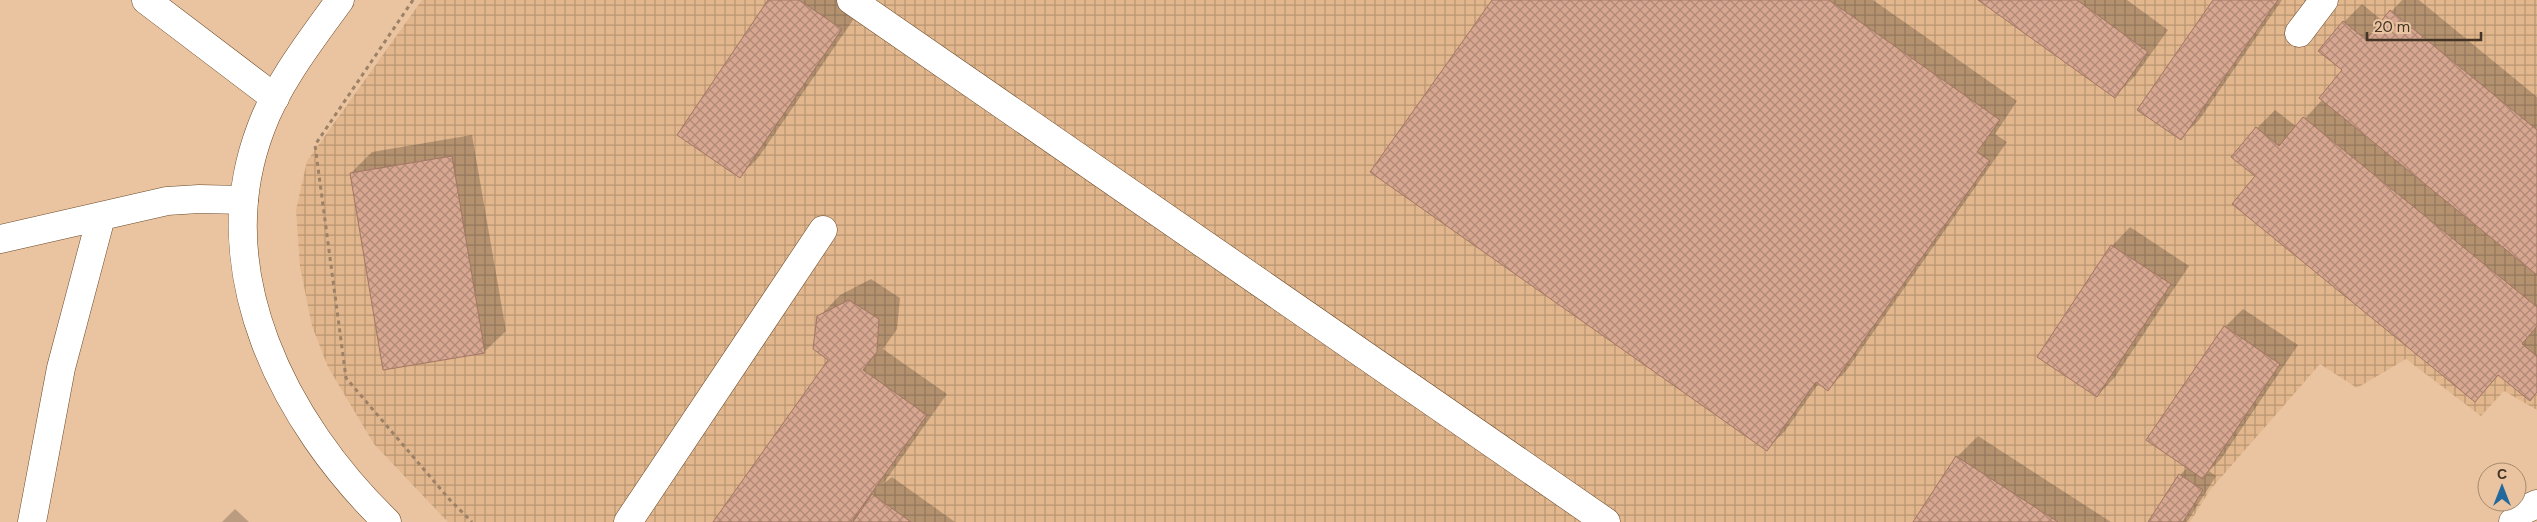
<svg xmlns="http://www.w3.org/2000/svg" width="2537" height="522" font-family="'DM Sans',sans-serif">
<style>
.industrial{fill:url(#industrial-grid)}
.shadow{fill:#0003}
.building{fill:url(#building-cross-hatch);stroke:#a37662}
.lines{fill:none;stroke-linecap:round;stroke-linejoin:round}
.minor-casing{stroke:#694928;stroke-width:29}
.path{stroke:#9d8167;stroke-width:3;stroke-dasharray:4 4;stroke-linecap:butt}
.minor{stroke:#fff;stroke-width:28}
</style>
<defs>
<pattern id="industrial-grid" width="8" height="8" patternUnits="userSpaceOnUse" patternTransform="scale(1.25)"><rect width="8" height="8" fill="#e2b78d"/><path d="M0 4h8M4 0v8" fill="none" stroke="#b99673"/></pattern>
<pattern id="building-cross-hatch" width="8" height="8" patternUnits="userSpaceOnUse" patternTransform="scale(1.25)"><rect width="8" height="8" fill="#d7a791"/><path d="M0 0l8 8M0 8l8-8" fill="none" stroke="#b08976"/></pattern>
</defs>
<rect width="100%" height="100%" fill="#eac4a0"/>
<path class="industrial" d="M422 0H2537V410L2504 391 2481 416 2406 359 2357 388 2320 364 2210 490 2190 522H448L374 444 328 367 312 326 300 267 296 210 307 161Z"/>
<g class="shadow">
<path d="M770 0H844L860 10 758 158 740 176Z"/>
<path d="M1493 0H1873L2017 101 1995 134 2007 142 1846 371 1828 389 1819 383 1785 431 1767 449Z"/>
<path d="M1980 0H2127L2168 30 2135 76 2114 97Z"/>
<path d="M2215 0H2282L2199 120 2181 138Z"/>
<path d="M2402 0H2419L2537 97V392L2500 374 2475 400 2256 176 2257 128 2275 110 2297 127 2323 99 2344 70V22L2362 4 2383 21Z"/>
<path d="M472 135 506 331 484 352 351 173 372 152Z"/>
<path d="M2130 227 2189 266 2115 377 2097 396 2112 246Z"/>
<path d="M871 279 900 298 897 329 883 349 947 394 883 484 892 477 955 522H715L830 360 819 317 840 295Z"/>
<path d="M2243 309 2298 345 2221 459 2209 471 2216 476 2187 522H2149L2180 475 2188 467 2225 327Z"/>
<path d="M1978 436 2111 522H1915L1957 457Z"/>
<path d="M235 509 249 522H222Z"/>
</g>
<g class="building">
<path d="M768 0H799L842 29 740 178 677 135Z"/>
<path d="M1492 0H1829L2000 120 1977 152 1990 161 1828 391 1816 382 1767 451 1370 172Z"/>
<path d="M1978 0H2077L2148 52 2115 98Z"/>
<path d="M2213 0H2278L2181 140 2137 110Z"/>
<path d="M2390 10 2537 130V275L2319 98 2342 70 2318 51 2343 21 2366 40Z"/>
<path d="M2303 117 2537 307V326L2522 344 2537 356V392L2530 401 2498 375 2475 402 2232 204 2255 176 2231 157 2256 127 2279 146Z"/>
<path d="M452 156 485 353 383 370 350 173Z"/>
<path d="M2111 245 2171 284 2097 397 2037 357Z"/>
<path d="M849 300 879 319 877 352 863 370 927 415 851 522H713L828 360 813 349 817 316Z"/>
<path d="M2224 326 2280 364 2203 479 2146 440Z"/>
<path d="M1956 456 2058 522H1913Z"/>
<path d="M2179 474 2203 490 2183 522H2148Z"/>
<path d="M872 494 911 522H853Z"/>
</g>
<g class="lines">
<defs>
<g id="minor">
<path d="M146 0 275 98"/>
<path d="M340 0C311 40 278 82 261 128 206 272 285 423 387 522"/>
<path d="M851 0 1606 522"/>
<path d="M2299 33 2324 0"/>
<path d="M0 239 167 201 199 199 244 200"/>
<path d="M32 522 61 368 101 217"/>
<path d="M628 522 823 230"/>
<path d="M2513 522 2524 510 2537 504"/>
</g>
</defs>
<use href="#minor" class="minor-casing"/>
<path class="path" d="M413 0 315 145 346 378 450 500 472 522"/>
<use href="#minor" class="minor"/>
</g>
<g transform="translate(2502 487)"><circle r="24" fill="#eac4a0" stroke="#a78a6f"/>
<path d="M0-4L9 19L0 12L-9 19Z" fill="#22699d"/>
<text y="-8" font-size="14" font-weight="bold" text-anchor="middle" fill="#433426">С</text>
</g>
<path d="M2367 32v8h114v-8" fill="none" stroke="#433426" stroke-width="2.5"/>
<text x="2374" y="32" font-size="15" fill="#433426" stroke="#eac4a0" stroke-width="4" paint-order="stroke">20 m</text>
</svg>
